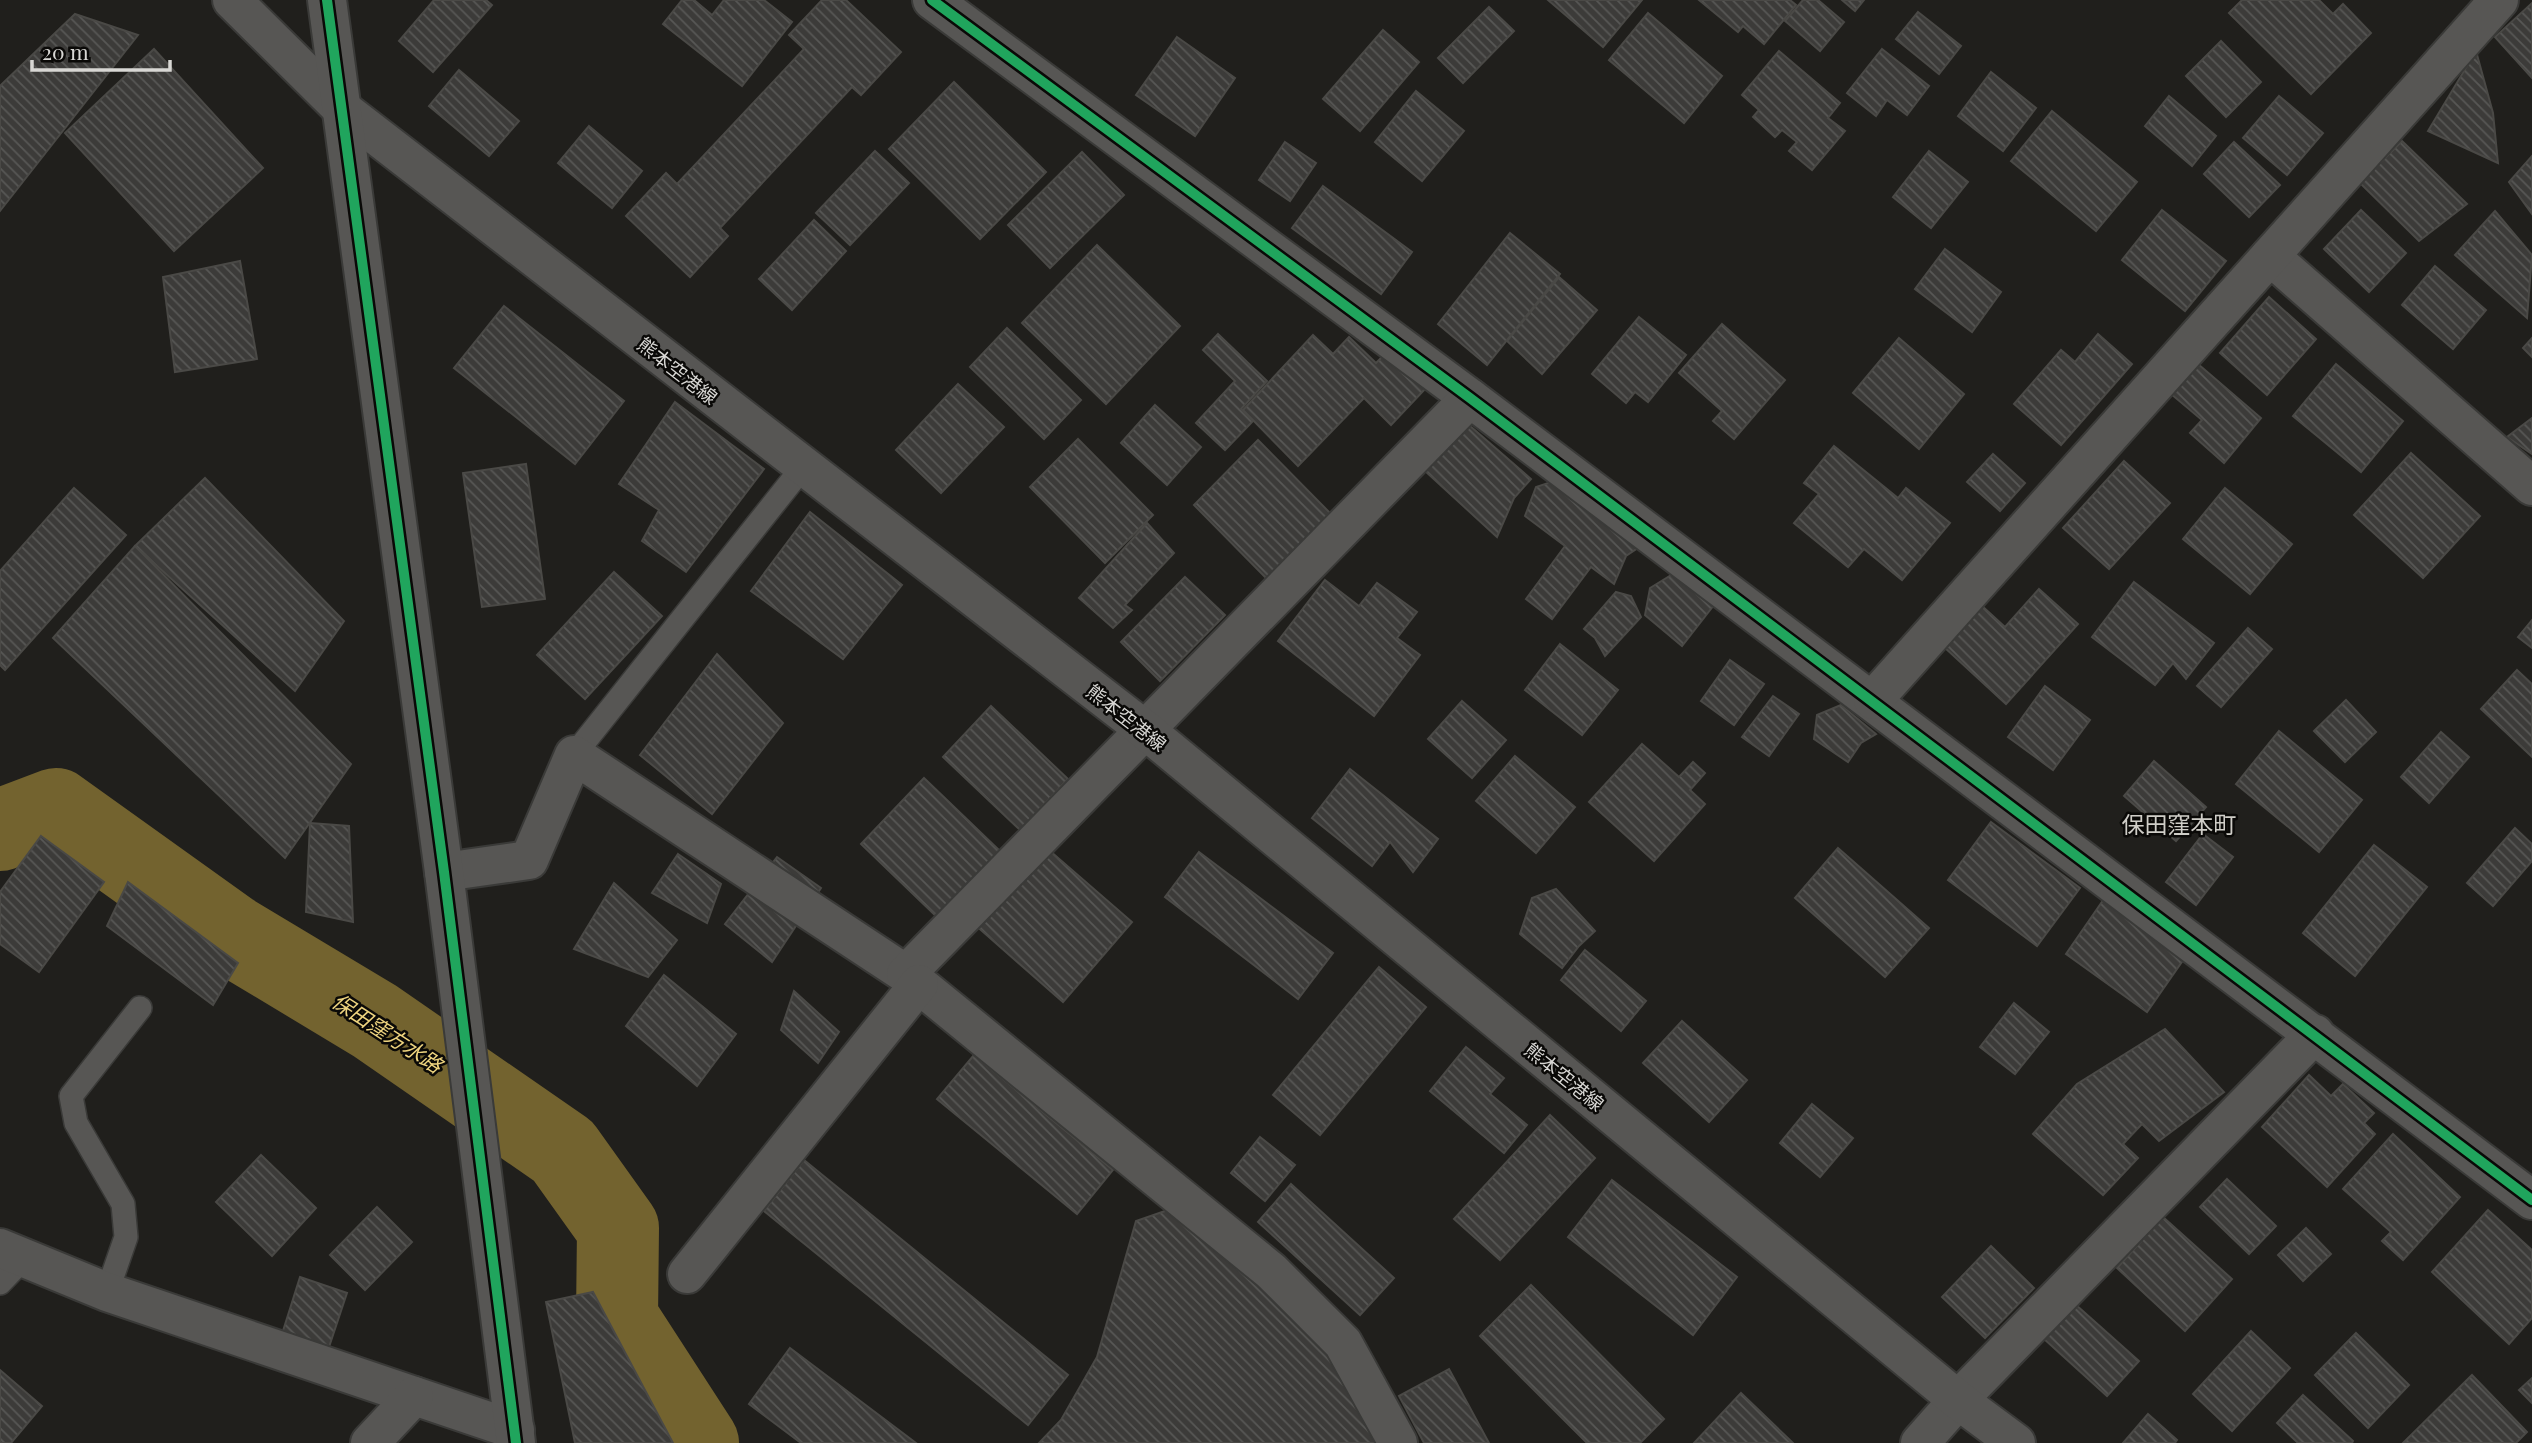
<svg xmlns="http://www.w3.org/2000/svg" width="2532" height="1443" font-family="'Playfair Display','Noto Sans JP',serif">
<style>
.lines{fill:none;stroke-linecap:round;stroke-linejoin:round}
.river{stroke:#73632f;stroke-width:82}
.building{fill:url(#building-back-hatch);stroke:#4a4946;stroke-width:2}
.lane-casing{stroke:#3a3a38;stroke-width:26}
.street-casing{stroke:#3a3a38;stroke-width:42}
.secondary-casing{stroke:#3a3a38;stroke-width:42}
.lane{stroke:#575654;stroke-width:23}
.street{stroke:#575654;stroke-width:38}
.secondary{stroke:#575654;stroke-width:38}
.cycleway-casing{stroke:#0a0907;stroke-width:15}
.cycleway{stroke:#20a55d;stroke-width:10}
.labels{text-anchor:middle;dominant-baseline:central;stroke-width:5;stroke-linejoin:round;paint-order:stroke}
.street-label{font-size:19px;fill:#d8d7d4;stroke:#0a0907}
.water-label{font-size:21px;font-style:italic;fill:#eed47f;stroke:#0a0907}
.quarter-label{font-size:23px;fill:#cfcdc7;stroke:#0a0907}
</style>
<defs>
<pattern id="building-back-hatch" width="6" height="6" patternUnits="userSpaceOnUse" patternTransform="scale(1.75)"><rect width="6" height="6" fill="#3c3b39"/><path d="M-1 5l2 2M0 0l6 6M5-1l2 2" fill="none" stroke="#575755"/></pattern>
</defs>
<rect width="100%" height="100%" fill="#201f1c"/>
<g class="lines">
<path class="river" d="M0 830 56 809 232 935 375 1021 563 1151 618 1228 617 1318 698 1443"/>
</g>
<g class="building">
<path d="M434 0H486L492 5 433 72 399 41Z"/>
<path d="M682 0H694L712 15 724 0H764L792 22 742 86 663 24Z"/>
<path d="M822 0H846L901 52 861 95 852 87 720 228 728 236 690 277 626 216 666 173 677 184 804 49 789 35Z"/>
<path d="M1548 0H1642L1603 47Z"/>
<path d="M1699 0H1790L1796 5 1764 44 1743 26 1738 32Z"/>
<path d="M1803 0H1818L1844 22 1820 51 1785 21Z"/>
<path d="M1842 0H1864L1855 11Z"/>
<path d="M2242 0H2319L2333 14 2343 4 2371 33 2311 94 2229 13Z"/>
<path d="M2532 3V78L2495 37Z"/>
<path d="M1489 7 1514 31 1463 83 1438 58Z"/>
<path d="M1918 12 1961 46 1939 74 1896 39Z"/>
<path d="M1648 13 1722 76 1684 123 1609 60Z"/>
<path d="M75 14 138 35 0 211V86Z"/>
<path d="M1383 30 1419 62 1360 131 1323 99Z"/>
<path d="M1177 37 1235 78 1195 136 1136 95Z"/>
<path d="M2221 41 2261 82 2226 117 2186 76Z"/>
<path d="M154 49 263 168 174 251 65 133Z"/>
<path d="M1882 49 1929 86 1907 115 1887 100 1876 116 1847 93Z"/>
<path d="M1779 51 1840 103 1828 118 1845 131 1812 170 1789 151 1797 142 1782 130 1775 137 1753 117 1759 110 1742 95Z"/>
<path d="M2476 51 2493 113 2498 163 2428 131Z"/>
<path d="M459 70 519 121 489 156 429 106Z"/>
<path d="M1991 72 2036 108 2003 151 1958 116Z"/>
<path d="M954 82 1046 172 980 239 889 149Z"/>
<path d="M1416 91 1464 131 1422 181 1375 142Z"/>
<path d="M2169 96 2216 136 2192 166 2145 126Z"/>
<path d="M2279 96 2323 133 2287 175 2243 138Z"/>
<path d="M2052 111 2137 182 2096 231 2011 161Z"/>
<path d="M589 126 642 171 612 208 558 163Z"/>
<path d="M2402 141 2467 204 2419 241 2360 183Z"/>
<path d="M1285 142 1316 163 1290 201 1259 180Z"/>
<path d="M2234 142 2280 185 2249 217 2204 174Z"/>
<path d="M875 151 909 183 850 245 816 213Z"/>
<path d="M1929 151 1968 182 1931 228 1893 197Z"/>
<path d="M1082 152 1124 195 1050 268 1008 225Z"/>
<path d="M2532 156V214L2509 182Z"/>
<path d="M1323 186 1412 252 1381 294 1292 228Z"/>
<path d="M2162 210 2226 261 2185 311 2122 260Z"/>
<path d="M2361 210 2406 253 2369 292 2324 249Z"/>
<path d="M2495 211 2532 255 2527 318 2455 255Z"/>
<path d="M814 220 846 251 792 310 759 279Z"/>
<path d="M1510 233 1560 274 1487 365 1438 324Z"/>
<path d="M1097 245 1180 326 1106 404 1022 323Z"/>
<path d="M1945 249 2001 292 1972 332 1915 289Z"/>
<path d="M240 261 257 359 175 372 163 277Z"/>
<path d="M2435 266 2486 310 2453 349 2402 305Z"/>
<path d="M1559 277 1597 310 1542 374 1507 341Z"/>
<path d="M2269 297 2316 339 2267 395 2220 353Z"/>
<path d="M504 306 624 401 575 464 454 368Z"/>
<path d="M1639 317 1686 355 1648 402 1635 392 1626 403 1592 374Z"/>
<path d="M1722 324 1785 380 1734 439 1713 421 1722 411 1679 373Z"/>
<path d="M1007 328 1081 400 1044 439 970 367Z"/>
<path d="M1218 334 1267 381 1241 409 1253 421 1225 450 1196 423 1235 381 1203 350Z"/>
<path d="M2098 334 2132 364 2061 445 2014 404 2061 350 2075 362Z"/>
<path d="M1313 335 1333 354 1349 337 1376 363 1388 351 1426 388 1391 425 1364 398 1298 466 1243 410Z"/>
<path d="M1899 338 1964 394 1919 449 1853 393Z"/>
<path d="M2532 338V357L2523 348Z"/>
<path d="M2191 358 2261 418 2224 463 2190 433 2202 420 2165 389Z"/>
<path d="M2336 364 2403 421 2361 472 2293 416Z"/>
<path d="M958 384 1004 427 941 493 896 450Z"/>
<path d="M675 402 764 469 686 572 642 541 659 510 619 484Z"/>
<path d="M1155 405 1201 447 1167 485 1121 443Z"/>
<path d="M2532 418V454L2507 437Z"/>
<path d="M1469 425 1531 479 1514 498 1497 537 1425 471Z"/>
<path d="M1078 439 1153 515 1105 563 1030 487Z"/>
<path d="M1258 440 1333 516 1269 581 1194 505Z"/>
<path d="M1834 446 1898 498 1906 488 1950 523 1902 580 1864 549 1848 567 1794 523 1819 494 1804 483Z"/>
<path d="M2411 453 2480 516 2423 578 2354 515Z"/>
<path d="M1993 454 2025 483 2000 511 1967 482Z"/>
<path d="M2124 461 2170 503 2109 569 2063 528Z"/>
<path d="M526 464 545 599 482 607 463 473Z"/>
<path d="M205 478 344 621 295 691 135 546Z"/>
<path d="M1557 480 1641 546 1626 556 1614 584 1591 567 1552 619 1526 599 1565 546 1525 516 1536 487Z"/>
<path d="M74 488 126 535 5 670 0 665V571Z"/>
<path d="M2225 488 2292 544 2250 594 2183 539Z"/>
<path d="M810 512 902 585 843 659 751 591Z"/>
<path d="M1147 523 1174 553 1125 605 1132 610 1113 628 1079 598Z"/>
<path d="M135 546 351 764 285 858 53 638Z"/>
<path d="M614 572 662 616 585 699 537 655Z"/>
<path d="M1673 574 1714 605 1682 646 1645 615 1650 588Z"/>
<path d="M1185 577 1225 615 1160 681 1121 642Z"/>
<path d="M1325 580 1359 606 1377 583 1417 612 1397 638 1420 655 1374 716 1278 641Z"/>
<path d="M2134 582 2214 643 2186 679 2173 663 2155 685 2092 637Z"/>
<path d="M2039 589 2078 624 2006 704 1945 648 1982 606 2005 627Z"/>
<path d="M1616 592 1631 596 1641 617 1605 656 1595 638 1584 629Z"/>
<path d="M2532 620V648L2518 637Z"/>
<path d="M2248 628 2272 649 2221 707 2197 686Z"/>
<path d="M1560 644 1618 690 1582 735 1525 690Z"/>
<path d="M717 654 783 723 712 814 640 755Z"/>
<path d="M1730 660 1764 684 1734 725 1701 701Z"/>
<path d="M2517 670 2532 684V757L2481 709Z"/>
<path d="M2045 686 2090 720 2053 770 2008 737Z"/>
<path d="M1773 696 1799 714 1769 756 1742 737Z"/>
<path d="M2346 700 2376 732 2345 762 2314 731Z"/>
<path d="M1462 701 1506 740 1472 778 1428 739Z"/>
<path d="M1841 705 1876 734 1861 743 1848 762 1814 739 1817 715Z"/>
<path d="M991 706 1068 779 1020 830 943 757Z"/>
<path d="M2279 731 2362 800 2319 852 2236 784Z"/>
<path d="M2441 732 2469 757 2429 803 2401 777Z"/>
<path d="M1642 744 1679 777 1693 762 1705 773 1690 790 1705 804 1654 861 1589 802Z"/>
<path d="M1515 756 1575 807 1536 853 1476 801Z"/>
<path d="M2154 761 2206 807 2176 841 2124 796Z"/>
<path d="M1350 769 1438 839 1413 872 1390 842 1372 866 1312 818Z"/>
<path d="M924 778 1000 851 937 917 861 844Z"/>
<path d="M1991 822 2080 888 2037 946 1948 880Z"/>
<path d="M310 823 349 826 353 922 306 912Z"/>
<path d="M2515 828 2532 844V861L2493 906 2467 883Z"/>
<path d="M2203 834 2233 857 2196 905 2166 882Z"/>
<path d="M41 836 104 882 39 972 0 944V892Z"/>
<path d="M1042 844 1132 922 1063 1002 974 924Z"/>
<path d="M2374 845 2427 887 2355 976 2303 933Z"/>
<path d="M1838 848 1929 928 1885 977 1795 898Z"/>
<path d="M1199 852 1333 953 1298 999 1165 897Z"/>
<path d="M678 854 721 884 707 923 652 893Z"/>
<path d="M777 857 821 888 772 962 725 924Z"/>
<path d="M128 882 238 963 213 1005 107 926Z"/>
<path d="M614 883 677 940 648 977 574 949Z"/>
<path d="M1556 889 1595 931 1579 946 1562 968 1520 934 1532 898Z"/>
<path d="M2104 899 2186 956 2147 1012 2066 954Z"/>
<path d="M1585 950 1646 1001 1621 1031 1561 980Z"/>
<path d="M1379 967 1426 1007 1320 1135 1273 1095Z"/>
<path d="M664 975 736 1034 697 1086 626 1026Z"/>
<path d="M794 991 839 1032 818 1063 781 1030Z"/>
<path d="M2014 1003 2049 1032 2015 1074 1980 1047Z"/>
<path d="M1682 1021 1747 1080 1709 1122 1643 1063Z"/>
<path d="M2165 1029 2224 1092 2159 1141 2142 1124 2123 1144 2138 1158 2103 1195 2033 1134 2077 1084Z"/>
<path d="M1466 1047 1504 1078 1490 1094 1527 1125 1504 1153 1430 1091Z"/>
<path d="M974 1055 1113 1170 1077 1214 937 1099Z"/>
<path d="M2309 1075 2331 1096 2343 1084 2374 1113 2364 1123 2375 1134 2327 1187 2262 1127Z"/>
<path d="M1812 1104 1853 1138 1820 1177 1780 1143Z"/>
<path d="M1550 1115 1595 1158 1500 1260 1454 1219Z"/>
<path d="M2393 1134 2460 1197 2403 1260 2382 1241 2391 1232 2343 1189Z"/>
<path d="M1260 1137 1295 1165 1265 1201 1231 1173Z"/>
<path d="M261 1155 316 1208 272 1256 216 1202Z"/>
<path d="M804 1160 1068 1375 1028 1425 764 1211Z"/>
<path d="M2227 1179 2276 1226 2249 1254 2200 1207Z"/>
<path d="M1612 1180 1737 1277 1693 1335 1568 1237Z"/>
<path d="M1291 1184 1394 1278 1360 1315 1258 1222Z"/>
<path d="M377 1207 412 1242 365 1290 330 1255Z"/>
<path d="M1171 1209 1276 1297 1343 1373 1383 1443H1039L1061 1420 1097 1357 1136 1221Z"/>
<path d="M2488 1210 2532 1250V1318L2509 1344 2432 1272Z"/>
<path d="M2163 1217 2232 1279 2185 1331 2117 1268Z"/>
<path d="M2306 1228 2331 1254 2303 1281 2278 1255Z"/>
<path d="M1991 1246 2034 1288 1985 1338 1942 1297Z"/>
<path d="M300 1277 347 1293 328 1350 282 1334Z"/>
<path d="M1531 1285 1664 1419 1640 1443H1587L1480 1336Z"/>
<path d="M593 1292 673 1443H575L546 1302Z"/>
<path d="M2075 1304 2139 1361 2107 1396 2044 1339Z"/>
<path d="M2251 1331 2290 1368 2232 1431 2193 1394Z"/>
<path d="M2356 1333 2409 1385 2368 1428 2315 1375Z"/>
<path d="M790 1348 916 1443H801L749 1404Z"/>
<path d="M1449 1369 1489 1443H1424L1399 1396Z"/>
<path d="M0 1370 42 1406 11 1443H0Z"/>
<path d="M2472 1375 2527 1432 2516 1443H2403Z"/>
<path d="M2532 1378V1403L2519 1390Z"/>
<path d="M1741 1393 1793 1443H1694Z"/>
<path d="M2303 1395 2353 1441 2352 1443H2298L2277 1423Z"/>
<path d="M2148 1414 2177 1440 2175 1443H2123Z"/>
</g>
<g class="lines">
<defs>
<g id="lane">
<path d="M574 755 803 467"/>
<path d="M0 1283 23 1259"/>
<path d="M107 1292 126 1237 123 1204 76 1123 71 1096 140 1008"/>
</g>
<g id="street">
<path d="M932 0 1470 398 2532 1200"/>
<path d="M2270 256 2532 486"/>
<path d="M1873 700 2499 0"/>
<path d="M444 872 529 860 574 755 906 974 1271 1271 1343 1343 1398 1443"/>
<path d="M906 974 1470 398"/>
<path d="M0 1248 107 1292 515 1430"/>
<path d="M687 1274 919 984"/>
<path d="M370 1443 414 1396"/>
<path d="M1920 1443 1958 1400 2315 1034"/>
</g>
<g id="secondary">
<path d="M232 0 342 109 1144 729 1958 1400 2016 1443"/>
<path d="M327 0 444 872 516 1443"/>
</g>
</defs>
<use href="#lane" class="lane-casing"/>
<use href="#street" class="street-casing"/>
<use href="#secondary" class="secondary-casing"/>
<use href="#lane" class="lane"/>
<use href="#street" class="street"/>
<use href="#secondary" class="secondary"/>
<defs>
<g id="cycleway">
<path d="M327 0 444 872 516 1443"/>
<path d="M932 0 1470 398 2532 1200"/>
</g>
</defs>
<use href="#cycleway" class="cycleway-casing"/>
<use href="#cycleway" class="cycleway"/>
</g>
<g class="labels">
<g class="street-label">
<text transform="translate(678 370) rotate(38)">熊本空港線</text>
<text transform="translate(1127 717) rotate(38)">熊本空港線</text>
<text transform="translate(1565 1076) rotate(39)">熊本空港線</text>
</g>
<g class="water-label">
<text transform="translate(388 1032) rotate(33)">保田窪方水路</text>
</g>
<g class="quarter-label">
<text x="2179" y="823">保田窪本町</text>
</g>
</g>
<path d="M32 60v10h138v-10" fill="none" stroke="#d8d7d4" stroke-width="3.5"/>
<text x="42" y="60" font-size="21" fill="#d8d7d4" stroke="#0a0907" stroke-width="5" paint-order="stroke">20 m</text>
</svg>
